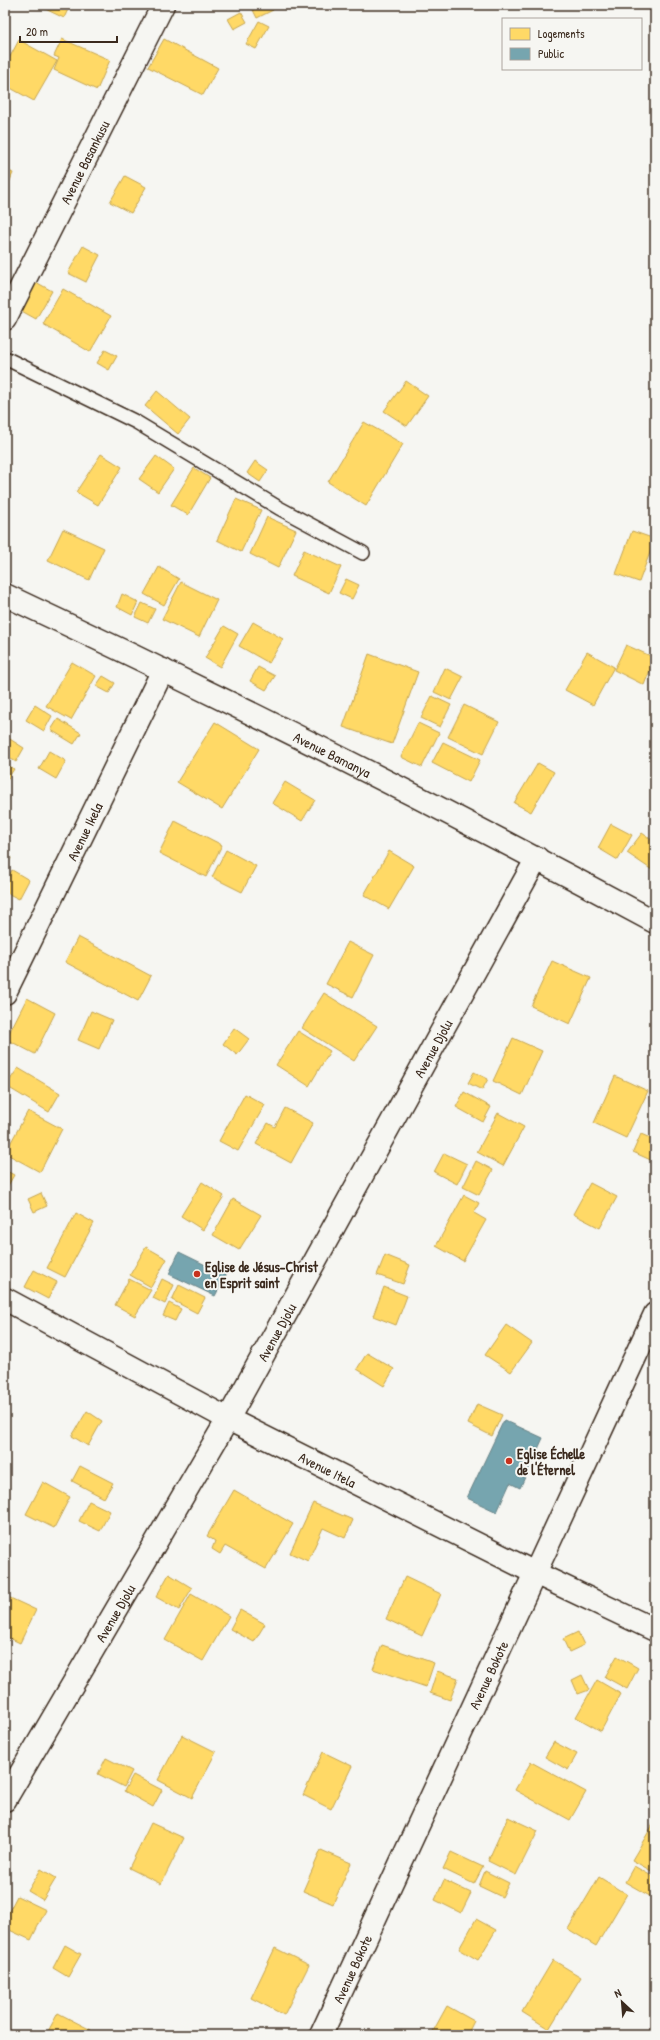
<svg xmlns="http://www.w3.org/2000/svg" width="660" height="2040" font-family="'Patrick Hand',sans-serif">
<style>
.homes{fill:#ffd966;stroke:#c4a450}
.public{fill:#76a5af;stroke:#648084}
.lines{fill:none;stroke-linecap:round;stroke-linejoin:round}
.lane-casing{stroke:#3b2a1e;stroke-width:16}
.street-casing{stroke:#3b2a1e;stroke-width:25}
.secondary-casing{stroke:#3b2a1e;stroke-width:25}
.lane{stroke:#f6f6f2;stroke-width:13}
.street{stroke:#f6f6f2;stroke-width:22}
.secondary{stroke:#f6f6f2;stroke-width:22}
.poi-dot{fill:#c8321e;stroke:#f6f6f2;stroke-width:1.5}
.labels{text-anchor:middle;dominant-baseline:central;stroke-width:4;stroke-linejoin:round;paint-order:stroke}
.street-label{font-size:14px;fill:#3b2a1e;stroke:#f6f6f2}
.poi-label{font-size:14px;font-weight:bold;fill:#3b2a1e;stroke:#f6f6f2;text-anchor:start}
</style>
<rect width="100%" height="100%" fill="#f6f6f2"/>
<filter id="ink" filterUnits="userSpaceOnUse"><feTurbulence type="fractalNoise" baseFrequency=".025" numOctaves="2"/><feDisplacementMap in="SourceGraphic" scale="8" xChannelSelector="R" yChannelSelector="G"/><feConvolveMatrix kernelMatrix="1 2 1 2 8 2 1 2 1" color-interpolation-filters="sRGB"/></filter>
<g filter="url(#ink)">
<g class="homes">
<path d="M37 5H70L64 18Z"/>
<path d="M258 5H270L273 10 257 18 252 8Z"/>
<path d="M241 12 247 22 234 29 228 19Z"/>
<path d="M259 21 269 26 256 49 246 44Z"/>
<path d="M62 39 110 60 97 90 54 70 59 58 54 56Z"/>
<path d="M164 39 218 68 203 95 148 67Z"/>
<path d="M19 40 57 61 34 101 5 85V66Z"/>
<path d="M5 169 13 173 5 193Z"/>
<path d="M125 176 146 187 131 213 110 202Z"/>
<path d="M83 246 100 255 86 282 68 273Z"/>
<path d="M34 281 52 291 36 319 18 309Z"/>
<path d="M63 289 111 316 90 352 43 324Z"/>
<path d="M105 350 117 356 109 370 97 363Z"/>
<path d="M406 381 428 396 407 426 384 411Z"/>
<path d="M157 391 190 419 178 434 145 406Z"/>
<path d="M364 422 403 444 366 506 328 482Z"/>
<path d="M101 454 122 467 98 505 76 492Z"/>
<path d="M156 456 174 469 158 492 139 479Z"/>
<path d="M255 461 268 470 260 482 247 473Z"/>
<path d="M194 468 210 478 188 515 171 505Z"/>
<path d="M236 499 261 510 241 552 217 540Z"/>
<path d="M267 517 296 530 278 568 250 554Z"/>
<path d="M63 529 104 548 89 580 48 560Z"/>
<path d="M632 531 655 539 639 582 616 574Z"/>
<path d="M304 550 341 567 329 593 292 576Z"/>
<path d="M159 567 179 579 164 605 144 594Z"/>
<path d="M346 579 359 585 352 599 339 593Z"/>
<path d="M181 582 217 600 199 637 162 619Z"/>
<path d="M122 594 138 602 132 615 117 607Z"/>
<path d="M142 603 155 609 148 623 135 617Z"/>
<path d="M253 622 283 639 269 663 239 646Z"/>
<path d="M224 626 238 634 220 667 205 658Z"/>
<path d="M626 645 655 658 644 685 614 670Z"/>
<path d="M587 652 614 667 593 705 565 690Z"/>
<path d="M369 654 418 672 392 744 343 727Z"/>
<path d="M72 662 96 676 71 720 46 706Z"/>
<path d="M258 667 275 676 266 690 250 681Z"/>
<path d="M445 668 463 677 451 700 434 692Z"/>
<path d="M103 676 115 683 109 693 96 686Z"/>
<path d="M432 696 451 705 440 727 421 718Z"/>
<path d="M35 705 52 716 44 731 26 720Z"/>
<path d="M464 705 499 722 483 754 448 737Z"/>
<path d="M58 719 81 733 74 744 51 730Z"/>
<path d="M215 722 259 749 222 809 177 782Z"/>
<path d="M418 723 439 733 422 767 401 757Z"/>
<path d="M5 736 24 748 16 762 5 755Z"/>
<path d="M443 742 480 760 469 782 432 763Z"/>
<path d="M49 751 66 761 56 779 39 769Z"/>
<path d="M538 763 554 772 531 812 514 803Z"/>
<path d="M5 764 14 769 5 783Z"/>
<path d="M285 782 315 800 302 821 272 803Z"/>
<path d="M175 821 222 845 206 877 159 853Z"/>
<path d="M611 824 632 835 618 860 598 848Z"/>
<path d="M642 833 655 842V872L627 853Z"/>
<path d="M226 850 256 866 242 892 212 877Z"/>
<path d="M389 851 414 866 389 909 364 895Z"/>
<path d="M5 855 11 858 5 869Z"/>
<path d="M12 870 29 880 19 899 5 892V883Z"/>
<path d="M78 937 151 976 138 1001 65 962Z"/>
<path d="M348 942 374 955 353 997 326 984Z"/>
<path d="M552 961 591 978 570 1024 531 1006Z"/>
<path d="M324 993 377 1026 354 1061 302 1028Z"/>
<path d="M27 998 55 1013 35 1054 6 1039Z"/>
<path d="M91 1011 112 1020 99 1049 78 1040Z"/>
<path d="M234 1028 249 1039 237 1055 223 1044Z"/>
<path d="M298 1031 330 1051 309 1086 276 1065Z"/>
<path d="M513 1038 542 1051 522 1095 493 1081Z"/>
<path d="M18 1068 60 1093 49 1112 6 1086Z"/>
<path d="M474 1072 488 1079 482 1090 468 1083Z"/>
<path d="M615 1076 648 1091 626 1138 594 1123Z"/>
<path d="M464 1092 491 1107 483 1122 456 1107Z"/>
<path d="M245 1094 265 1105 238 1151 219 1141Z"/>
<path d="M285 1108 313 1123 291 1163 256 1144 268 1123 275 1127Z"/>
<path d="M28 1111 62 1129 40 1172 5 1153Z"/>
<path d="M498 1113 524 1127 503 1166 477 1152Z"/>
<path d="M641 1134 655 1140V1162L633 1152Z"/>
<path d="M444 1153 467 1164 457 1184 434 1172Z"/>
<path d="M476 1161 493 1170 479 1195 463 1187Z"/>
<path d="M5 1170 14 1175 5 1191Z"/>
<path d="M202 1182 224 1196 203 1230 181 1216Z"/>
<path d="M590 1183 617 1197 600 1228 573 1214Z"/>
<path d="M41 1193 47 1206 34 1212 28 1199Z"/>
<path d="M464 1195 479 1203 474 1213 486 1220 463 1261 436 1246Z"/>
<path d="M233 1199 261 1215 239 1250 213 1235Z"/>
<path d="M76 1213 94 1223 65 1277 47 1268Z"/>
<path d="M146 1247 167 1259 151 1287 130 1275Z"/>
<path d="M385 1255 410 1265 403 1284 377 1275Z"/>
<path d="M34 1270 57 1282 48 1299 25 1287Z"/>
<path d="M129 1279 151 1290 135 1316 115 1305Z"/>
<path d="M162 1279 174 1285 165 1304 153 1298Z"/>
<path d="M179 1285 205 1298 197 1313 172 1300Z"/>
<path d="M384 1287 407 1296 396 1325 373 1316Z"/>
<path d="M169 1303 181 1309 175 1321 163 1316Z"/>
<path d="M506 1325 532 1343 511 1372 485 1355Z"/>
<path d="M367 1353 394 1369 384 1386 357 1369Z"/>
<path d="M477 1404 502 1415 492 1436 468 1424Z"/>
<path d="M87 1411 102 1421 88 1446 72 1436Z"/>
<path d="M80 1466 113 1483 104 1498 72 1481Z"/>
<path d="M43 1482 70 1497 54 1528 26 1514Z"/>
<path d="M234 1490 293 1524 266 1569 225 1546 220 1554 212 1549 215 1541 207 1536Z"/>
<path d="M89 1501 110 1511 100 1531 79 1521Z"/>
<path d="M313 1503 353 1520 345 1538 323 1528 308 1561 290 1553Z"/>
<path d="M169 1574 192 1588 179 1610 156 1597Z"/>
<path d="M405 1577 441 1594 422 1636 386 1619Z"/>
<path d="M191 1594 229 1616 203 1661 165 1640Z"/>
<path d="M8 1597 36 1610 20 1643 5 1636V1603Z"/>
<path d="M240 1610 265 1624 254 1642 230 1629Z"/>
<path d="M578 1632 584 1645 569 1652 563 1639Z"/>
<path d="M382 1645 434 1663 426 1687 373 1669Z"/>
<path d="M617 1656 638 1668 627 1689 605 1677Z"/>
<path d="M437 1671 458 1678 450 1700 430 1693Z"/>
<path d="M582 1675 589 1690 578 1694 572 1680Z"/>
<path d="M597 1680 621 1694 601 1731 576 1717Z"/>
<path d="M182 1735 216 1752 192 1798 158 1780Z"/>
<path d="M554 1742 577 1754 568 1770 545 1757Z"/>
<path d="M323 1752 352 1766 331 1809 303 1795Z"/>
<path d="M106 1758 132 1771 124 1787 98 1774Z"/>
<path d="M531 1762 586 1792 570 1820 515 1790Z"/>
<path d="M133 1775 162 1790 153 1807 124 1791Z"/>
<path d="M508 1817 538 1831 516 1875 488 1861Z"/>
<path d="M655 1821V1873L632 1860Z"/>
<path d="M151 1823 184 1838 161 1884 129 1868Z"/>
<path d="M321 1850 351 1863 333 1904 303 1891Z"/>
<path d="M451 1852 483 1867 474 1884 443 1869Z"/>
<path d="M634 1866 655 1878V1899L625 1882Z"/>
<path d="M41 1869 56 1878 43 1900 28 1891Z"/>
<path d="M485 1871 509 1883 502 1897 479 1886Z"/>
<path d="M599 1877 627 1894 596 1946 568 1929Z"/>
<path d="M444 1880 471 1893 461 1913 435 1900Z"/>
<path d="M17 1896 46 1910 31 1940 5 1928V1919Z"/>
<path d="M476 1919 496 1930 478 1960 459 1949Z"/>
<path d="M65 1945 81 1954 68 1977 53 1968Z"/>
<path d="M275 1948 309 1965 284 2015 251 1998Z"/>
<path d="M553 1960 581 1977 549 2029 522 2012Z"/>
<path d="M447 2006 474 2021 467 2035H431Z"/>
<path d="M58 2013 91 2030 89 2035H46Z"/>
</g>
<g class="public">
<path d="M179 1252 226 1275 215 1296 169 1274Z"/>
<path d="M504 1420 543 1438 520 1488 510 1483 497 1512 467 1498Z"/>
</g>
<g class="lines">
<defs>
<path id="lane" d="M5 358 136 422 279 508 363 553"/>
<g id="street">
<path id="s1" d="M5 319 163 5"/>
<path id="s2" d="M5 595C225 698 442 807 655 922"/>
<path id="s3" d="M5 993 163 670"/>
<path id="s4" d="M5 1800 228 1419 537 858"/>
<path id="s5" d="M321 2035 655 1314"/>
</g>
<g id="secondary">
<path id="s6" d="M5 1299 228 1419 535 1573 655 1630"/>
</g>
</defs>
<use href="#lane" class="lane-casing"/>
<use href="#street" class="street-casing"/>
<use href="#secondary" class="secondary-casing"/>
<use href="#lane" class="lane"/>
<use href="#street" class="street"/>
<use href="#secondary" class="secondary"/>
</g>
</g>
<g class="poi-dot">
<circle cx="197" cy="1274" r="4"/>
<circle cx="509" cy="1461" r="4"/>
</g>
<g class="labels">
<g class="street-label">
<text stroke="none"><textPath href="#s1" startOffset="176">Avenue Basankusu</textPath></text>
<text stroke="none"><textPath href="#s2" startOffset="364">Avenue Bamanya</textPath></text>
<text stroke="none"><textPath href="#s3" startOffset="180">Avenue Ikela</textPath></text>
<text stroke="none"><textPath href="#s4" startOffset="865">Avenue Djolu</textPath></text>
<text stroke="none"><textPath href="#s4" startOffset="541">Avenue Djolu</textPath></text>
<text stroke="none"><textPath href="#s6" startOffset="365">Avenue Itela</textPath></text>
<text stroke="none"><textPath href="#s4" startOffset="217">Avenue Djolu</textPath></text>
<text stroke="none"><textPath href="#s5" startOffset="397">Avenue Bokote</textPath></text>
<text stroke="none"><textPath href="#s5" startOffset="73">Avenue Bokote</textPath></text>
</g>
<g class="poi-label">
<text x="205" y="1266">Eglise de Jésus-Christ<tspan x="205" dy="16">en Esprit saint</tspan></text>
<text x="517" y="1453">Eglise Échelle<tspan x="517" dy="16">de l'Éternel</tspan></text>
</g>
</g>
<rect width="660" height="2040" fill="none" stroke="#f6f6f2" stroke-width="20"/>
<rect x="10" y="10" width="640" height="2020" fill="none" stroke="#3b2a1e" stroke-width="1.5" filter="url(#ink)"/>
<rect x="502" y="18" width="140" height="52" fill="#f6f6f2" stroke="#aba49d"/>
<rect x="510" y="28" width="20" height="12" fill="#ffd966" stroke="#aba49d"/>
<text x="538" y="38" font-size="12" fill="#3b2a1e">Logements</text>
<rect x="510" y="48" width="20" height="12" fill="#76a5af" stroke="#aba49d"/>
<text x="538" y="58" font-size="12" fill="#3b2a1e">Public</text>
<g transform="translate(622 2002) rotate(334)" stroke="#f6f6f2" stroke-width="3" paint-order="stroke">
<path d="M0-3L7 15L0 10L-7 15Z" fill="#3b2a1e"/>
<text y="-6" font-size="11" font-weight="bold" text-anchor="middle" fill="#3b2a1e">N</text>
</g>
<path d="M20 36v6h97v-6" fill="none" stroke="#3b2a1e" stroke-width="2"/>
<text x="26" y="36" font-size="12" fill="#3b2a1e" stroke="#f6f6f2" stroke-width="3" paint-order="stroke">20 m</text>
</svg>
